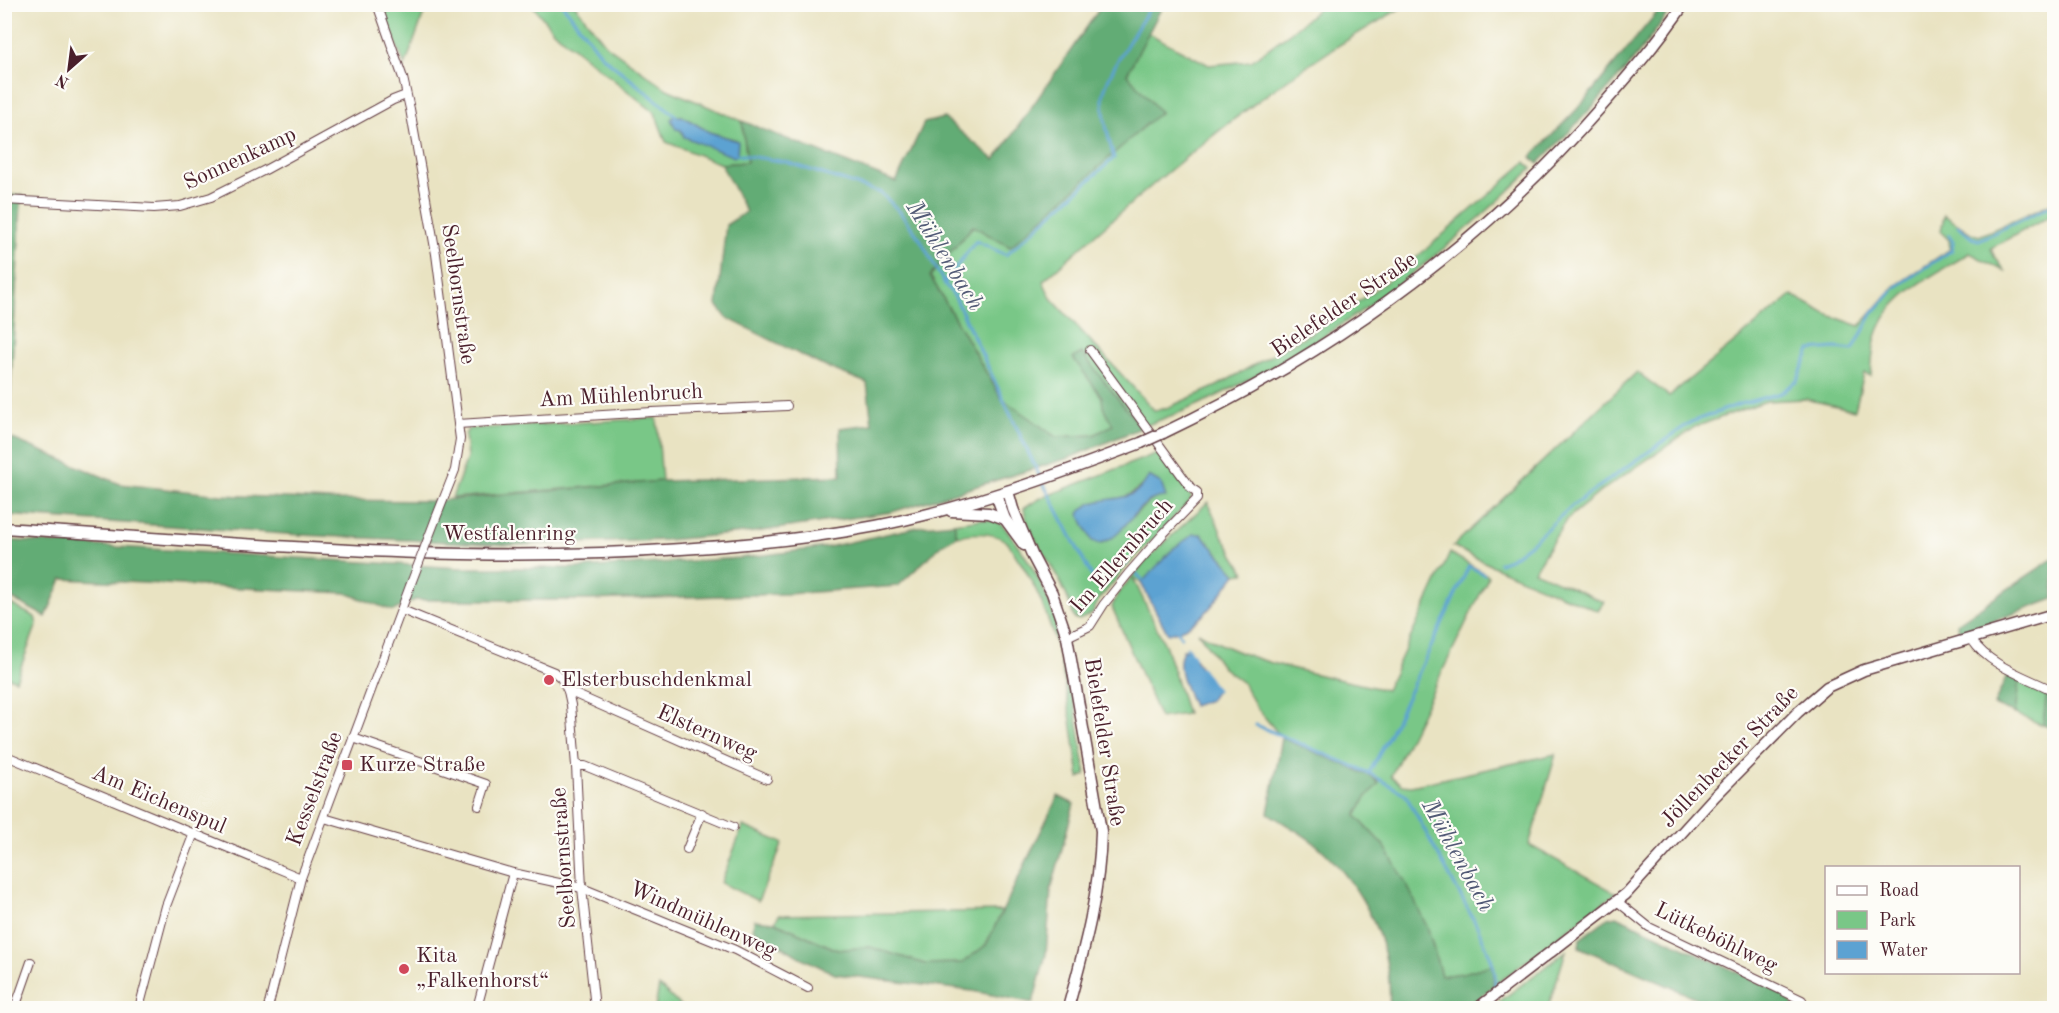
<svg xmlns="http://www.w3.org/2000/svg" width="2059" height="1013" font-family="'Old Standard TT',serif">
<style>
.green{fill:#79c787;stroke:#627359;stroke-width:1.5;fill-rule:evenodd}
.forest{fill:#62ac74;stroke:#566650;stroke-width:1.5}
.water{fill:#5ca2d2;stroke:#53607e;stroke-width:1.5}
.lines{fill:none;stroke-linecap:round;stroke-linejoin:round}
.stream{stroke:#5ca2d2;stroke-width:3}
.minor-casing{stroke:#623c42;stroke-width:10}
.secondary-casing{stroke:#623c42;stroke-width:13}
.minor{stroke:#fff;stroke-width:8}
.secondary{stroke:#fff;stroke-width:10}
.minor-bridge-casing{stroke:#623c42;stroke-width:10;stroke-linecap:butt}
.secondary-bridge-casing{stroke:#623c42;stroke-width:13;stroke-linecap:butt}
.minor-bridge{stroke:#fff;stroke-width:8}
.secondary-bridge{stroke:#fff;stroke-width:10}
.poi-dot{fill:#d1495b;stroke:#fdfcf7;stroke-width:2}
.labels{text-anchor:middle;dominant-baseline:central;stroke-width:4.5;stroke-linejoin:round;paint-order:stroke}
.street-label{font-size:22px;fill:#4a1f2b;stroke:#fdfcf7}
.poi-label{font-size:22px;fill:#4a1f2b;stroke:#fdfcf7;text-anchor:start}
.water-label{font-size:24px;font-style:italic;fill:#525a76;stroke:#fdfcf7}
</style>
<rect width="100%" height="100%" fill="#fdfcf7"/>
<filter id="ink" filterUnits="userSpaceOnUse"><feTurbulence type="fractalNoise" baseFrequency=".0167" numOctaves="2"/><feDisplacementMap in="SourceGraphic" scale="12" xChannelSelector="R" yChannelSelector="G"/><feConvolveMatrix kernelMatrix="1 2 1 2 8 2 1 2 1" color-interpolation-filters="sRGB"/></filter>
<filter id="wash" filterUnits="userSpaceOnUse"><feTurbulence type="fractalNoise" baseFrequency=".008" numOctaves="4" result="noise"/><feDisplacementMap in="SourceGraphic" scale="24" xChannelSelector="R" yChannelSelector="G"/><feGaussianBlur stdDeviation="1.35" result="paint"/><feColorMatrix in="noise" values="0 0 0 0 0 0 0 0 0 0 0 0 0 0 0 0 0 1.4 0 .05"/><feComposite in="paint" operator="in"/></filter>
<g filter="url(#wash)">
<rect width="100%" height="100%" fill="#e9e3c2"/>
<g class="green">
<path d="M381 5H427L405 66Z"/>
<path d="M532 5H575L606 45 667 89 742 121 747 162 721 164 666 142 655 113 554 32ZM682 116 709 132 737 140 684 137 681 130Z"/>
<path d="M1323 5H1406C1374 24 1340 43 1309 65 1214 129 1128 205 1043 281L1051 298 1155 411 1169 407 1217 386 1328 323 1401 271 1526 162 1532 169C1457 242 1375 308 1284 360 1256 376 1221 395 1191 408 1175 415 1157 420 1141 428L1082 353 1074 358 1102 397 1103 407 1114 425 1094 435 1056 437 1001 398 930 276 973 226 1160 113 1127 74 1148 33 1209 65 1251 61 1291 32Z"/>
<path d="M2054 202V214L1991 248 1994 256 2006 272 1970 253C1936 274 1891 293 1877 334 1872 347 1872 362 1871 376L1864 373 1855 410 1805 399 1766 401 1695 427 1600 492 1566 520 1534 571 1604 602 1598 611C1550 590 1500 572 1453 546L1637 372 1669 396 1792 295 1826 314 1860 326 1895 286 1950 249 1949 240 1941 232 1944 215 1971 233 1979 236Z"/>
<path d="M657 418 662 481 452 498 467 458 465 435 468 429Z"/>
<path d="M1155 454H1160L1191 496V500L1126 567 1099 600 1092 614 1079 620 1074 618C1070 601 1063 586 1054 571 1044 552 1026 530 1024 508L1041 498ZM1142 485 1159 496C1133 510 1125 532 1100 544L1093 503C1111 500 1130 499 1142 485Z"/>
<path d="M1208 502 1223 537 1245 573 1236 574 1201 534 1141 583 1133 578 1166 647 1187 714 1160 718 1112 607C1121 579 1185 524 1208 502Z"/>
<path d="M982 519C986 520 992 519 995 521 1005 524 1011 537 1017 544 1066 610 1073 696 1086 775L1079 778C1069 705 1061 622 1019 560 1015 555 1011 546 1006 541 992 531 972 533 957 536L954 523Z"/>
<path d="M1450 553 1489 576 1391 776 1402 785 1411 786 1556 754 1529 845 1616 893 1496 984 1494 965 1463 973 1441 976 1428 929 1385 847 1356 816 1365 799 1379 782 1368 775 1282 738 1257 708 1243 683 1222 667 1198 632C1252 665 1324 675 1386 690Z"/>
<path d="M4 599 9 603 35 617 37 624 16 680 5 676Z"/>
<path d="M2019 680 2047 692 2043 725 2015 714Z"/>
<path d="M743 826 783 843 758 901 721 883Z"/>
<path d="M1002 911 986 945 962 963 925 964 870 947 838 950 775 922 779 915Z"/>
<path d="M1566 951 1548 1008H1491Z"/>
<path d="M659 986 683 1008H655Z"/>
</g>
<g class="forest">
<path d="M1664 4 1673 5C1636 63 1586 115 1538 164L1531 157 1579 107Z"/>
<path d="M1102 5H1163L1127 74 1160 112 1010 247 973 226 930 276 1001 398 1056 437 1094 435 1113 425 1103 407 1102 397 1073 358 1082 353 1141 428 1069 458 892 512 755 532 667 540 512 545 301 535 5 515 4 195H23L21 204 8 437 120 484 221 495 330 500 432 501 662 481 841 476 840 428 872 424 867 383 819 364 727 318 717 305 726 225 746 212 721 164 747 162 742 121 896 182 924 123 944 118 995 160Z"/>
<path d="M954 523 957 536 943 544 898 586 787 594 588 600H415L393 611 346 593 62 579 46 617 5 595 4 540 461 568H579L741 558 828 547 922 526Z"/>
<path d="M2054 558V599L1960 633 1957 623Z"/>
<path d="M2007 675 2019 680 2015 714 1994 705Z"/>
<path d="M2047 692 2054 696V729L2043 725Z"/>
<path d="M1282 738 1368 775 1379 783 1365 799 1356 816 1385 847 1409 889 1428 929 1441 976 1463 973 1492 965 1494 973 1493 986 1468 1008H1389C1394 947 1363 886 1318 846 1303 833 1284 824 1268 813Z"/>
<path d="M1058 796 1074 804 1051 890 1046 954 1033 1003 972 991 835 974 800 957 753 929 754 920 775 922 837 950 870 947 925 964 962 963 986 945Z"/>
<path d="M1616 916 1783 993 1794 1006 1793 1008H1719L1579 947 1580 939 1608 918Z"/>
</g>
<g class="water">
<path d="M675 116H682L709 132 738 141 737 155 734 157 684 137 681 130 676 129 671 119Z"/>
<path d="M1149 476 1161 483 1166 497C1143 496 1131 521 1117 534 1112 539 1105 541 1100 544L1092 541 1079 514C1090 494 1121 504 1137 491 1142 488 1146 481 1149 476Z"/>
<path d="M1194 534H1201L1236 574C1214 602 1205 624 1168 634L1141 583 1174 548Z"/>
<path d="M1188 649 1216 690 1210 700 1193 706C1186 688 1174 668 1183 650Z"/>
</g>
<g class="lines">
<g class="stream">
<path d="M562 4 603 57 676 116"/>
<path d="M735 154 786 162 881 193 900 212 920 239 944 283 955 297 1040 477"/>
<path d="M1958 226 1972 238 1979 240 2054 204"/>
<path d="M945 282 976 241 1006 255 1114 158C1109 142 1103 115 1103 99 1104 75 1139 27 1152 4"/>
<path d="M1043 483 1094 580 1119 560 1127 564"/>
<path d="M1499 563 1510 559 1530 544 1573 505 1691 422 1740 404 1781 393 1797 381 1810 350 1836 348 1853 350 1872 314 1896 287 1952 250 1953 242 1949 235"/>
<path d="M1137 574 1146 584"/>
<path d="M1177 629 1181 637"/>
<path d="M1187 647 1194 658"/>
<path d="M1201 668 1216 690"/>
<path d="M1256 725 1369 773 1405 794 1477 926 1491 958 1495 973V987"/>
<path d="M1369 773 1387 740 1469 566 1484 574"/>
</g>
</g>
</g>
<g filter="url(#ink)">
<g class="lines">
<defs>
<g id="minor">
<path d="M377 4 403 78 410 109 436 254 460 439 455 470 436 518"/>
<path d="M4 200 154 208 180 206 211 197 265 170 393 100 406 95"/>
<path d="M458 424 652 412 787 406"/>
<path d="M402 610 554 672 561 678 568 691 571 705 576 766 582 888 595 1008"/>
<path d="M1067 637 1090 626 1104 604 1128 574 1164 533 1197 499V492L1191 488 1090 350"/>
<path d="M1972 640C1989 666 2027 677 2054 691"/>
<path d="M568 691 767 779"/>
<path d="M353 738 486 784 479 806"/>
<path d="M4 755 301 878"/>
<path d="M576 766H585L733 827"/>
<path d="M324 818 513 873 582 888 735 950 808 988"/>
<path d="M687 849 702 813"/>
<path d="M1618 902 1649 927 1802 1000"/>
<path d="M15 1008 31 962"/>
<path d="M139 1008 166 906 194 833"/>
<path d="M268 1008 301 878 410 586"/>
<path d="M477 1008 513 873"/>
</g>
<g id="secondary">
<path d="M1163 433C1332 353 1478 248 1601 107 1630 74 1659 41 1684 4"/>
<path d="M1008 491 1013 509 1033 557 1052 593 1067 637 1101 831C1100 893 1084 950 1068 1008"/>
<path d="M996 495 1005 519 1024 545"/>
<path d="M951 511 989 513 1005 519"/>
<path d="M4 528C229 542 456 565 681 549 746 545 812 538 876 526 967 508 1054 476 1141 443"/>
<path d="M1478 1008 1626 894 1715 796 1798 712 1827 687 1864 670 2054 614"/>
</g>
</defs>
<use href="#minor" class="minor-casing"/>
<use href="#secondary" class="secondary-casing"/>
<use href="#minor" class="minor"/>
<use href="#secondary" class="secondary"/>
<defs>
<path id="minor-bridge" d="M410 586 436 518"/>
<path id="secondary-bridge" d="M1141 443 1163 433"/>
</defs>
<use href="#minor-bridge" class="minor-bridge-casing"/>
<use href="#secondary-bridge" class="secondary-bridge-casing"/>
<use href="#minor-bridge" class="minor-bridge"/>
<use href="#secondary-bridge" class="secondary-bridge"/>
</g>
</g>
<g class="poi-dot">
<circle cx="549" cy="680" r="6"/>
<rect x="341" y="759" width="12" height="12" rx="3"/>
<circle cx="404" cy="969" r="6"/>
</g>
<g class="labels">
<g class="street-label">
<text transform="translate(240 159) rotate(-25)">Sonnenkamp</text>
<text transform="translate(458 294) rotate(82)">Seelbornstraße</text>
<text transform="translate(1344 305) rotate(-34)">Bielefelder Straße</text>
<text transform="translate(621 396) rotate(-3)">Am Mühlenbruch</text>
<text x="509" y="534">Westfalenring</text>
<text transform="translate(1122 556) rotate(-49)">Im Ellernbruch</text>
<text transform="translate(707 733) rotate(24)">Elsternweg</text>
<text transform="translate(1104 742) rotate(81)">Bielefelder Straße</text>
<text transform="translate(1730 757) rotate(-46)">Jöllenbecker Straße</text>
<text transform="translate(315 789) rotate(-69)">Kesselstraße</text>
<text transform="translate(159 800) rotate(23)">Am Eichenspul</text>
<text transform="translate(564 858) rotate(-94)">Seelbornstraße</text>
<text transform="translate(703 920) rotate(24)">Windmühlenweg</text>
<text transform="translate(1716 938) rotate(26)">Lütkeböhlweg</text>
</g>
<g class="poi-label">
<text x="561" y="680">Elsterbuschdenkmal</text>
<text x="359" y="765">Kurze Straße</text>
<text x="416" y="956">Kita<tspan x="416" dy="25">„Falkenhorst“</tspan></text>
</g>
<g class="water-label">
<text transform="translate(944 256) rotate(58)">Mühlenbach</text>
<text transform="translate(1457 856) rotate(61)">Mühlenbach</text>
</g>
</g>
<rect width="2059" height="1013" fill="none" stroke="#fdfcf7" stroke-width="24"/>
<rect x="1825" y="866" width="195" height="108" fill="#fdfcf7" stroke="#b5a4a5" stroke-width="1.5"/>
<rect x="1837" y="886" width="30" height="9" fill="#ffffff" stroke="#b5a4a5" stroke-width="1.5"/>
<text x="1879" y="896" font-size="18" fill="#4a1f2b">Road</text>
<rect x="1837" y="911" width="30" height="18" fill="#79c787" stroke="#b5a4a5" stroke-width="1.5"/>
<text x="1879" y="926" font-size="18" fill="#4a1f2b">Park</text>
<rect x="1837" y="941" width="30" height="18" fill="#5ca2d2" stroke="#b5a4a5" stroke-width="1.5"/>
<text x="1879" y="956" font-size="18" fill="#4a1f2b">Water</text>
<g transform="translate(69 69) rotate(208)" stroke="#fdfcf7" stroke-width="4.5" paint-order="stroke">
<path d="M0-4.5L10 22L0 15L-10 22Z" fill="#4a1f2b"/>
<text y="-9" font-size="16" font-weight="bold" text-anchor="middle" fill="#4a1f2b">N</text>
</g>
</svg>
